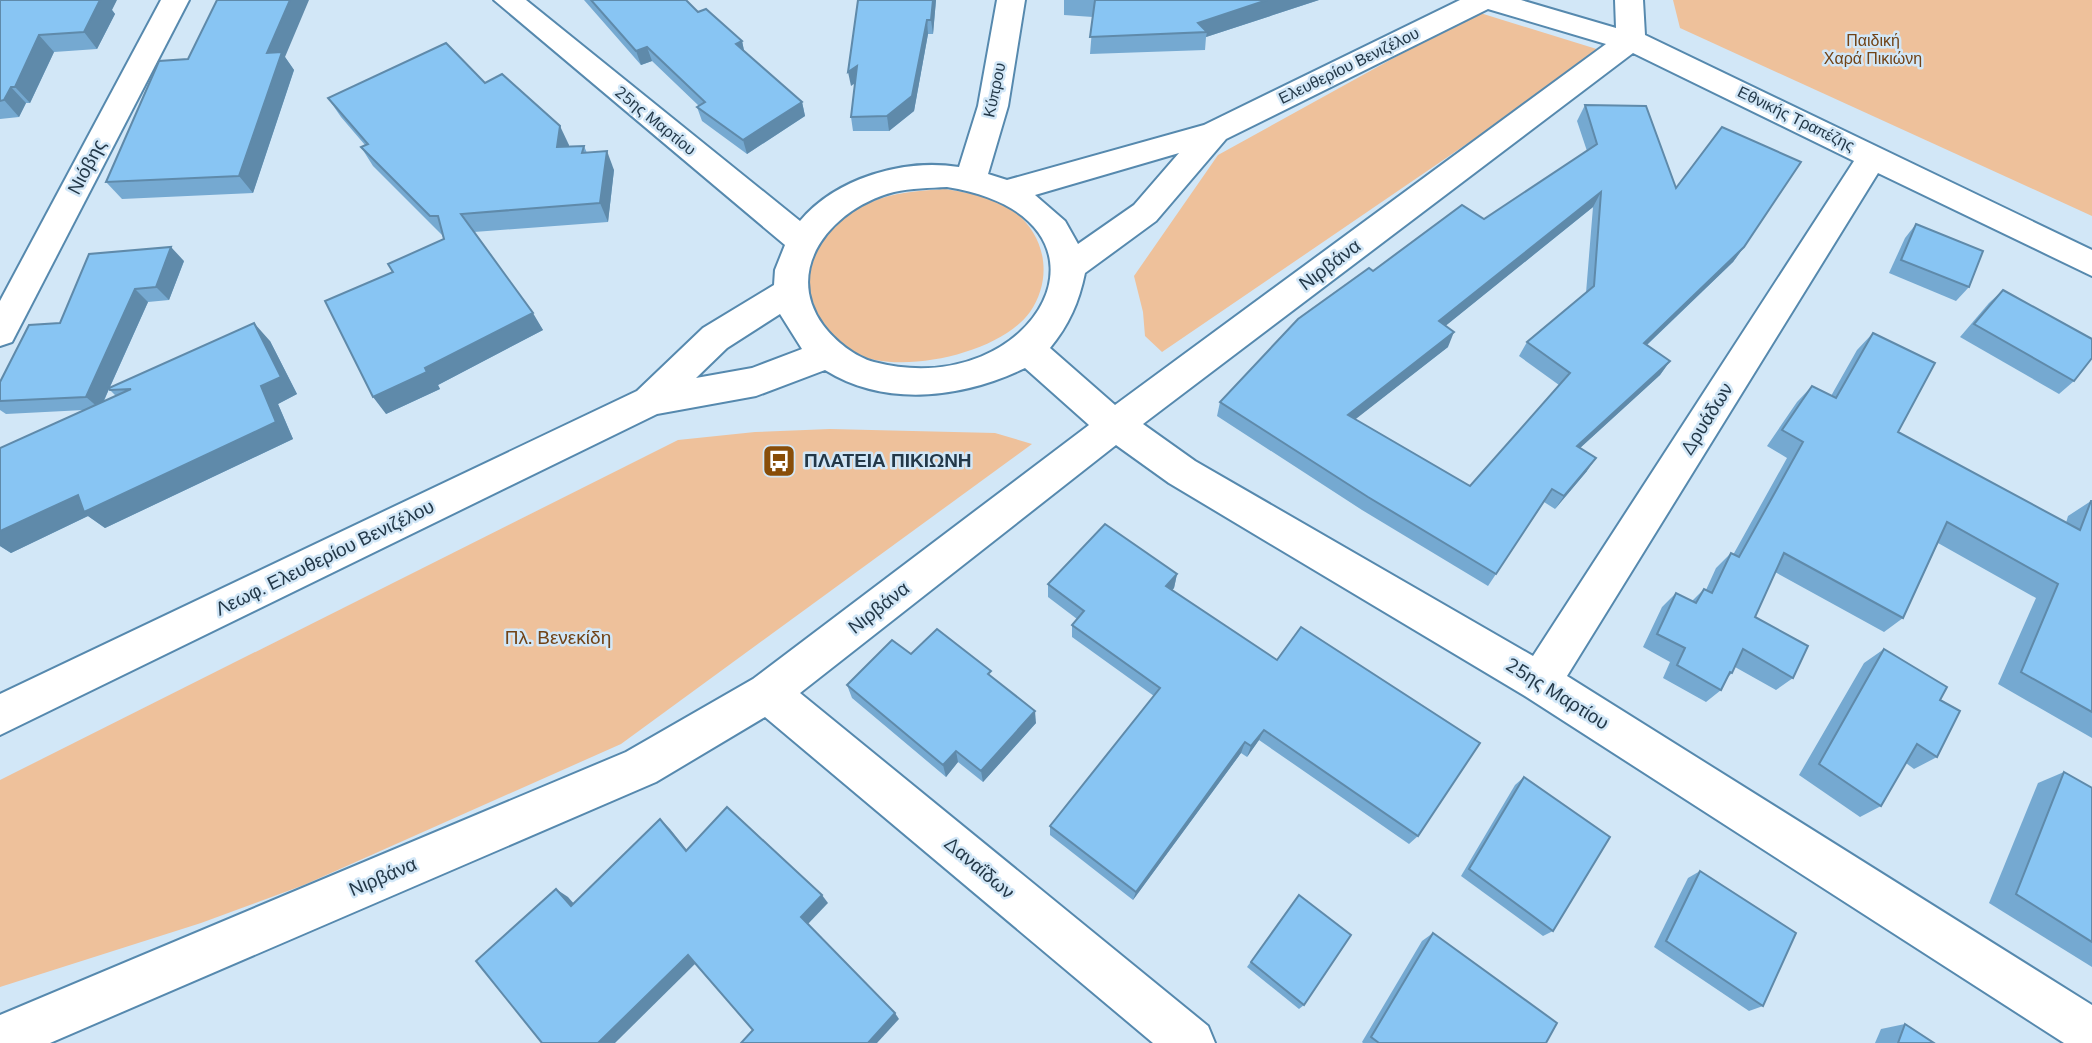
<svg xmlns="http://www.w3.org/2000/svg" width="2092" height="1043" font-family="'Nunito Sans',sans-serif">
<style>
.green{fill:#eec19b}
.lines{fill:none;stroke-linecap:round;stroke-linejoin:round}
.minor-casing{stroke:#5689ae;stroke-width:4}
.minor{fill:#fff;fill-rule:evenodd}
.wall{fill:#75a9d1;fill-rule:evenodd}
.shaded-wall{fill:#5f8aaa}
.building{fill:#88c5f3;stroke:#5f8aaa;stroke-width:2;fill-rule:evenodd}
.labels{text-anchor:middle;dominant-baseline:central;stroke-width:5;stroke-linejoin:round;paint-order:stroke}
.far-park-label{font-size:16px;fill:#714316;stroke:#d2e7f7}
.far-street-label{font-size:16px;fill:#233848;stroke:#d2e7f7}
.street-label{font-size:19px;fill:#233848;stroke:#d2e7f7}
.poi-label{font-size:19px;font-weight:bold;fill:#233848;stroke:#d2e7f7;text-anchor:start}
.park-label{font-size:19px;fill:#714316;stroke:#d2e7f7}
</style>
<rect width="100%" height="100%" fill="#d2e7f7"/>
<g class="green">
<path d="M1673 0H2092V216L1680 28Z"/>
<path d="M1477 12 1603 51 1162 352 1145 336 1143 312 1134 276 1218 155Z"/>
<path d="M945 189C969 193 995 197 1015 212 1046 237 1053 278 1030 312 1000 354 899 376 854 353 834 343 825 330 814 312 801 290 801 269 816 248 850 200 888 192 945 189Z"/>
<path d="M830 429 995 433 1032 444 621 744 304 885 201 923 0 987V780L678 440 755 432Z"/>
</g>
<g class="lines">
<defs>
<g id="minor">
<path d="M161 0H189L12 342 0 346V301Z"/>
<path d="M494 0H526L800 221C836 178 904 158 959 167L978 106 997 0H1025L1008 106 988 174 1007 180 1204 125 1460 0H1521L1616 28 1615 0H1643L1645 35 2092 250V276L1878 173 1567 676 2092 1005V1043H2064L1525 696 1169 483 1116 445 800 693 1208 1026 1215 1043H1153L765 717 656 782 50 1043H0V1015L626 752 753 679 1089 425 1025 368C963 398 886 408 825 370L756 396 657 414 0 735V694L637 391 703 328 774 285 775 270 785 245ZM1488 9 1606 44 1115 405 1050 348C1069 325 1079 302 1085 273L1156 221 1226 139ZM1633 53 1854 161 1533 656 1195 461 1143 424ZM1179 153 1134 205 1078 244 1065 221 1035 195ZM947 187C1138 218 1036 404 874 362 855 357 835 341 823 325 781 267 835 207 894 192 911 188 930 188 947 187ZM780 314 802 349 752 368 696 378 727 348Z"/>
</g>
</defs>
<use href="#minor" class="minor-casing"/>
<use href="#minor" class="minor"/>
</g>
<g class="wall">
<path d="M0 0 112 10 115 14 97 49 54 52 30 103H26L19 117 0 119Z"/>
<path d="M584 0H686L698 12 742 41 744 51 802 102 805 116 747 154 702 121 697 107 699 106 652 61 641 65Z"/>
<path d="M936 0 933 34H928L914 111 889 131H853L851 117 855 83 851 86Z"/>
<path d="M1064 0H1319L1206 37 1205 50 1090 54 1093 17 1064 15Z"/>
<path d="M285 57 294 70 253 193 122 199 106 182Z"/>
<path d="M485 83 569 145 568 147 584 146 587 153 614 170 608 222 474 232 543 330 438 385 440 389 386 414 393 272 444 239 442 235 373 166 361 147 365 145 341 117 328 98Z"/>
<path d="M1585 105 1676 188 1744 247 1733 262 1647 345 1670 361 1660 375 1580 448 1587 471 1555 509 1544 502 1488 586 1362 510 1217 416 1220 402 1373 271 1484 219 1587 151 1577 121ZM1593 207 1586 293 1527 342 1519 356 1559 385 1470 486 1355 419 1448 347 1445 326Z"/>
<path d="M1916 224 1969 287 1956 301 1889 273 1905 238Z"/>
<path d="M184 261 169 300 148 302 110 387 270 341 297 394 278 404 293 439 105 528 88 516 11 553 0 546V448L84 410 6 414 0 410V382L60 323ZM109 389 116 396 104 401Z"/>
<path d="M2003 290 2074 381 2059 394 1960 337 1989 303Z"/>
<path d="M1873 333 1898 432 2066 523 2068 516 2091 501H2092V738L1998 684 2036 598 1938 543 1903 618 1884 632 1775 572 1755 617 1793 678 1776 690 1735 667 1732 673 1728 677 1721 690 1706 702 1663 678 1670 662 1643 647 1662 607 1676 593 1692 601 1704 589 1706 590 1716 568 1731 553 1733 555 1787 458 1767 446 1797 402 1812 386 1831 396 1857 350Z"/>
<path d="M1177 574 1174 588 1172 590 1418 836 1409 844 1259 740 1247 757 1241 753 1133 900 1050 835V826L1154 696 1072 637V625L1077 619 1048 597V584Z"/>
<path d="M1884 649 1940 700 1937 757 1914 769 1906 763 1881 806 1860 817 1799 775 1864 663Z"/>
<path d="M911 654 991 676 1036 723 983 782 958 762 946 777 852 698 847 685Z"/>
<path d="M2064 772 2092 788V967L1989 903 2038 783Z"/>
<path d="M1524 777 1553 931 1543 936 1461 876 1515 785Z"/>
<path d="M1700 871 1763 1006 1749 1011 1654 947 1688 878Z"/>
<path d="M1295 901 1304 1005 1299 1009 1247 967Z"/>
<path d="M1433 933 1546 1043H1363L1362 1042 1422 941Z"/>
<path d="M1905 1024 1934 1043H1875L1881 1029Z"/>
</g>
<g class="shaded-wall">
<path d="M99 0H117L112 10 115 14 97 49 84 32Z"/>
<path d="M290 0H309L285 57 294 70 253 193 239 176 267 53Z"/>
<path d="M933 0H936L933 34 931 20Z"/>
<path d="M1267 0H1319L1206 37 1207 32 1198 23Z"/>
<path d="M927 20 928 34 914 111 889 131 887 116Z"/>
<path d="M39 35 54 52 30 103 15 87Z"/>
<path d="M742 41 745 55 736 44Z"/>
<path d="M647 47 652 61 641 65 636 51Z"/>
<path d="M857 66 859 80 851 86 848 72Z"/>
<path d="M11 87 26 103 19 117 4 100Z"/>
<path d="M802 102 805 116 747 154 743 140Z"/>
<path d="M560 126 569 145 565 166 557 147Z"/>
<path d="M607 151 614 170 608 222 600 203Z"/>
<path d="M1601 192 1593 207 1433 336 1439 321Z"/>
<path d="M171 247 184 261 169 300 156 287Z"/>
<path d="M1744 247 1733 262 1634 357 1644 343Z"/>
<path d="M135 289 148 302 100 409 86 397Z"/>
<path d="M533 313 543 330 438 385 440 389 386 414 373 397 425 368Z"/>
<path d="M254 323 270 341 297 394 278 404 293 439 105 528 88 516 11 553 0 546V531L261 386Z"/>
<path d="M1454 332 1448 347 1343 429 1348 415Z"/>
<path d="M1670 361 1660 375 1568 459 1577 446Z"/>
<path d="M1596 458 1587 471 1555 509 1564 496Z"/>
<path d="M1177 574 1174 588 1164 599 1166 586Z"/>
<path d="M1035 711 1036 723 983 782 981 771Z"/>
<path d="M1264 730 1259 740 1247 757 1251 746Z"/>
<path d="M1245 742 1241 753 1133 900 1136 892Z"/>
<path d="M956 751 958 762 946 777 943 765Z"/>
<path d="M660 819 670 829 695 860 686 851Z"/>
<path d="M556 889 568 897 583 914 571 906Z"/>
<path d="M822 895 828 903 807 925 801 917Z"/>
<path d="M688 955 697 962 615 1043H598Z"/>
<path d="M895 1013 899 1019 877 1043H868Z"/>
</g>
<g class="building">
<path d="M0 0H100L84 32 39 35 15 87H11L4 100 0 101Z"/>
<path d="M217 0H290L267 53 282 52 239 176 106 182 159 61 188 59Z"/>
<path d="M591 0H686L698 12 706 9 742 41 736 44 802 102 743 140 697 107 705 102 647 47 636 51Z"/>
<path d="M858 0H933L931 20H927L912 96 887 116 851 117 857 66 848 72Z"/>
<path d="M1095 0H1267L1198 23 1207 32 1090 37Z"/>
<path d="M446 43 485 83 502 74 560 126 557 147 584 146 582 153 607 151 600 203 461 214 533 313 425 368 427 372 373 397 325 301 393 272 388 264 444 239 438 216H430L361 147 368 144 328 98Z"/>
<path d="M1585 105 1646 106 1676 188 1722 127 1801 162 1744 247 1644 343 1670 361 1577 446 1596 458 1564 496 1552 489 1496 574 1368 497 1220 402 1298 319 1369 268 1373 271 1462 205 1484 219 1597 144ZM1601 192 1594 286 1527 342 1570 373 1470 486 1348 415 1454 332 1439 321Z"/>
<path d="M1916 224 1983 251 1969 287 1901 260Z"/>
<path d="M171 247 156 287 135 289 86 397 0 401V382L29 325 60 323 89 254Z"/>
<path d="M2003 290 2092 339V358L2074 381 1974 324Z"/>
<path d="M254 323 281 377 261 386 276 422 84 512 78 495 0 531V448L131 389 110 390 109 388Z"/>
<path d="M1873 333 1935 363 1898 432 2080 530 2091 501H2092V712L2021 672 2058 584 1947 522 1903 618 1784 553 1755 617 1808 646 1793 678 1743 649 1732 673 1730 672 1721 690 1677 665 1685 648 1657 634 1676 593 1696 603 1704 589 1712 593 1731 553 1739 557 1803 442 1782 430 1812 386 1836 398Z"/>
<path d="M1105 524 1177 574 1166 586 1277 660 1301 627 1480 743 1418 836 1264 730 1251 746 1245 742 1136 892 1050 826 1160 688 1072 625 1084 611 1048 584Z"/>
<path d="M937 629 991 671 988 674 1035 711 981 771 956 751 943 765 847 685 892 640 911 654Z"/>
<path d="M1884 649 1947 687 1940 700 1960 711 1937 757 1917 744 1881 806 1819 764Z"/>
<path d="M2064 772 2092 788V942L2016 894Z"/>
<path d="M1524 777 1610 837 1553 931 1469 869Z"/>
<path d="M727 807 822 895 801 917 895 1013 868 1043H741L753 1030 688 955 598 1043H542L476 961 556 889 571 906 660 819 686 851Z"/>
<path d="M1700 871 1796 933 1763 1006 1666 941Z"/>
<path d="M1299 895 1351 935 1304 1005 1251 962Z"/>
<path d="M1433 933 1557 1023 1546 1043H1379L1371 1037Z"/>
<path d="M1905 1024 1934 1043H1898Z"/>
</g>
<defs>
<symbol id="bus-square" viewBox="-11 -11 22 22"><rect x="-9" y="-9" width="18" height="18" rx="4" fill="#884d08" stroke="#d2e7f7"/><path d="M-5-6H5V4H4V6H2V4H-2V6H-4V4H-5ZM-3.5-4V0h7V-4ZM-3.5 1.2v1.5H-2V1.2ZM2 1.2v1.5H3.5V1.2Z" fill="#fff"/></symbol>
</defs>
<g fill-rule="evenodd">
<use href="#bus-square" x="760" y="442" width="38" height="38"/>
</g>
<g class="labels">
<g class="far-park-label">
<text x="1873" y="41">Παιδική<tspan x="1873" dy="18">Χαρά Πικιώνη</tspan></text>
</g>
<g class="far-street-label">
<text transform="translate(1349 66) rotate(-26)">Ελευθερίου Βενιζέλου</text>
<text transform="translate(995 90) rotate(-78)">Κύπρου</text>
<text transform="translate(1796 119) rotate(26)">Εθνικής Τραπέζης</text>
<text transform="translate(655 121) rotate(39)">25ης Μαρτίου</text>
</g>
<g class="street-label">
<text transform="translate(87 167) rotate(-62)">Νιόβης</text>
<text transform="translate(1330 265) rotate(-37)">Νιρβάνα</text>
<text transform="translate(1707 419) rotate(-58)">Δρυάδων</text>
<text transform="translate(325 558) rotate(-26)">Λεωφ. Ελευθερίου Βενιζέλου</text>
<text transform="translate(879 608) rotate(-38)">Νιρβάνα</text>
<text transform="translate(1557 694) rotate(32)">25ης Μαρτίου</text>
<text transform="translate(979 868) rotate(40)">Δαναΐδων</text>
<text transform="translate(383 877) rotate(-23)">Νιρβάνα</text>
</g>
<g class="poi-label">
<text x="804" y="461">ΠΛΑΤΕΙΑ ΠΙΚΙΩΝΗ</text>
</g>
<g class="park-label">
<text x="558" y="638">Πλ. Βενεκίδη</text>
</g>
</g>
</svg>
